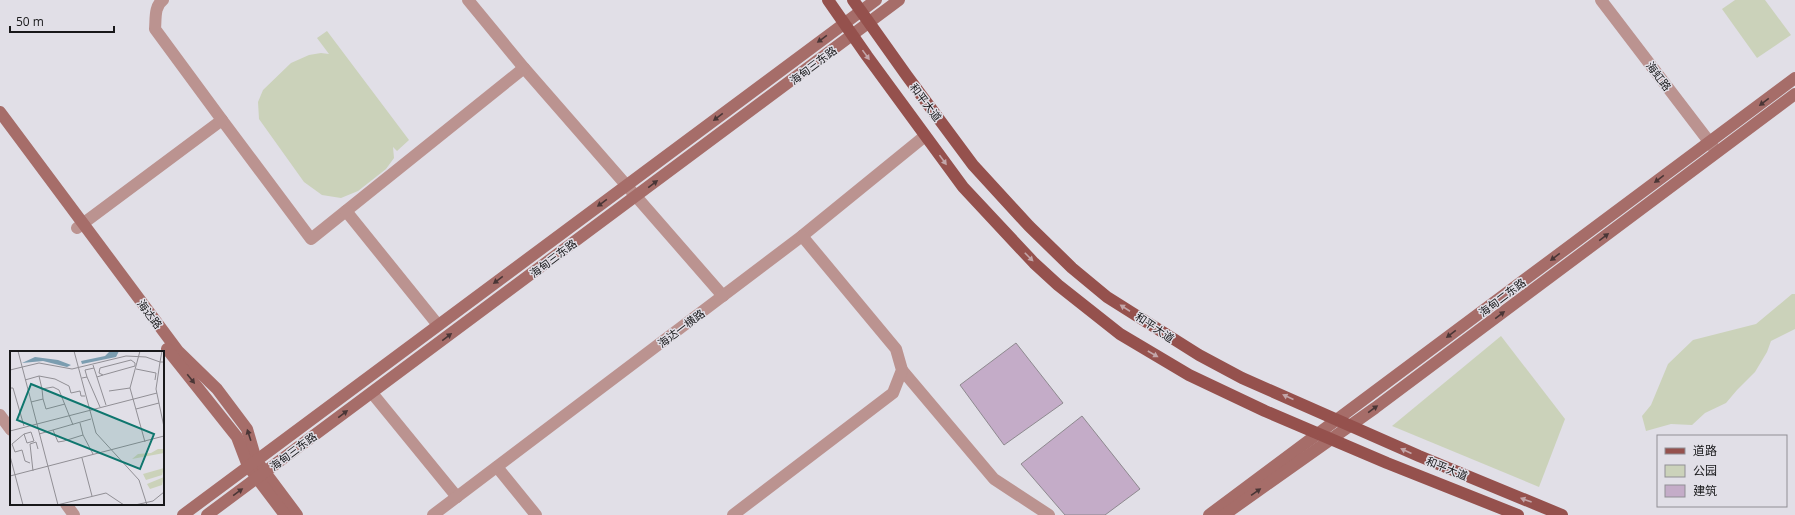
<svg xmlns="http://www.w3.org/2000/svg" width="1795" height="515" font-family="'Open Sans','Noto Sans SC',sans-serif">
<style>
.green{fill:#cbd2ba}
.building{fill:#c4acc8;stroke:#8e898f}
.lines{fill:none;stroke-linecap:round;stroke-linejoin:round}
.street{stroke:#bb9390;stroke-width:12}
.secondary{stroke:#a66d69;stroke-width:12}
.primary{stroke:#95514d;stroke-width:12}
.oneway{fill:#4a3636}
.oneway2{fill:#c3a6a9}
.labels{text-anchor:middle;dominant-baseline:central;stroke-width:3;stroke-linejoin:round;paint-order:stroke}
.street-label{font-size:11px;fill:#18181a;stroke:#e1dfe7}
.inset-road{fill:none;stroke:#918f95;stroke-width:1}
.view{fill:#0f766e;fill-opacity:0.15;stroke:#0f766e;stroke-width:2}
.inset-edge{fill:none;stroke:#18181a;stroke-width:2}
</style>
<rect width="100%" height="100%" fill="#e1dfe7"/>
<g class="green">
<path d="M1735 0H1765L1791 35 1757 58 1722 9Z"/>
<path d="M327 31 409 140 397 151 393 147 394 158 386 169 358 191 341 198 322 195 304 182 259 119 258 102 263 90 291 63 309 55 321 53 329 54 317 38Z"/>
<path d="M1792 294H1795V329L1771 341 1767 352 1755 372 1737 390 1726 403 1705 413 1692 425 1671 424 1646 431 1642 416 1651 405 1668 364 1693 340 1756 324Z"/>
<path d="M1501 336 1565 419 1539 487 1392 426Z"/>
</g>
<g class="building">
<path d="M1016 343 1063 403 1004 445 960 385Z"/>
<path d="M1082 416 1140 489 1105 515H1065L1021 464Z"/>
</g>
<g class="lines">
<g class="street">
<path d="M468 0 524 68 723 296"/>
<path d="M1601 0 1717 152"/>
<path d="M222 120 311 239 524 68"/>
<path d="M346 211 438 325"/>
<path d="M77 228 222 120 155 29C156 19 154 6 163 0"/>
<path d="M902 370 994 479 1049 515"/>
<path d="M372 393 457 497"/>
<path d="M0 415 11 430"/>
<path d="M497 467 536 515"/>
<path d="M66 504 74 515"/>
<path d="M433 515 802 236 925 136"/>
<path d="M733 515 893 393 902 370 896 349 802 236"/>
</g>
<g class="secondary">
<path d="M0 112 178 351 217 389 247 429 256 460 297 515"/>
<path d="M167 349 237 437 248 466 285 515"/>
<path d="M183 515 876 0"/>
<path d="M207 515 899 0"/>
<path d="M1209 515 1795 78"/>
<path d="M1224 515 1375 408 1795 94"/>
</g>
<g class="primary">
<path d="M828 0 867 56 963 187 1034 263 1058 285 1120 334 1189 375 1265 411 1387 463 1518 515"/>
<path d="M853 0 907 76 973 165 1029 226 1072 268 1107 297 1199 355 1242 378 1419 456 1562 515"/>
</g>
</g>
<defs><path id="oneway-solid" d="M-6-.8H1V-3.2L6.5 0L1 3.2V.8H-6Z"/></defs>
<g class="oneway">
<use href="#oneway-solid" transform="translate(822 39) rotate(144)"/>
<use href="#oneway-solid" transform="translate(1764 102) rotate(143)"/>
<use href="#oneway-solid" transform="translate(718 117) rotate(143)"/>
<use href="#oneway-solid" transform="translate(1659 179) rotate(143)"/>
<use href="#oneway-solid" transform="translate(653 184) rotate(-37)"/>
<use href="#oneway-solid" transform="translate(602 203) rotate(144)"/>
<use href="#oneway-solid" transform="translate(1604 237) rotate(-37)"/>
<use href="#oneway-solid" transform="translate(1555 257) rotate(143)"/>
<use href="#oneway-solid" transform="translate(498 280) rotate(143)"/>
<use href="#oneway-solid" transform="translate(1500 315) rotate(-37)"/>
<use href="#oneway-solid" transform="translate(1451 334) rotate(143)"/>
<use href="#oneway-solid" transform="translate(447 337) rotate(-37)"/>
<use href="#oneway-solid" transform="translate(191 379) rotate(51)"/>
<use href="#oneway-solid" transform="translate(1373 409) rotate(-36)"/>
<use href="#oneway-solid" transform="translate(343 414) rotate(-37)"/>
<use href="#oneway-solid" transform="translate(249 435) rotate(-108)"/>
<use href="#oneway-solid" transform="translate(238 492) rotate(-36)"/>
<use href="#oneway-solid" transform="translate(1256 492) rotate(-35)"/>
</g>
<g class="oneway2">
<use href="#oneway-solid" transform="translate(866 55) rotate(54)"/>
<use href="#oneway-solid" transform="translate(943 160) rotate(54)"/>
<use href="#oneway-solid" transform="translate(1029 257) rotate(45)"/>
<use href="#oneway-solid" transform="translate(1125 308) rotate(-147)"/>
<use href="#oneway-solid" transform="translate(1153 354) rotate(30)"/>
<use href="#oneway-solid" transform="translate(1288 397) rotate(-156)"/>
<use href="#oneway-solid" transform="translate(1406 451) rotate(-156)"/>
<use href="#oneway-solid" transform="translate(1526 500) rotate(-160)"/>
</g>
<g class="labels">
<g class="street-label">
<text transform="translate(813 65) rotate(-37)">海甸三东路</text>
<text transform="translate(1659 76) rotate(53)">海虹路</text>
<text transform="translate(926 102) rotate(53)">和平大道</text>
<text transform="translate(553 258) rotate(-37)">海甸三东路</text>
<text transform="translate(1502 297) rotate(-37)">海甸二东路</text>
<text transform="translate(150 314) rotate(53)">海达路</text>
<text transform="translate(1155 327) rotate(34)">和平大道</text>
<text transform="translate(681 328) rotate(-37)">海达一横路</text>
<text transform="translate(293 451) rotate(-37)">海甸三东路</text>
<text transform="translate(1447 468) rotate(22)">和平大道</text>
</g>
</g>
<g transform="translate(10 351)">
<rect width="154" height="154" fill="#e1dfe7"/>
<path d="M148 98H154V102L122 108 128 103 141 102ZM154 117 152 124 136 129 133 123ZM154 126 152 134 140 138 137 133Z" fill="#cbd2ba"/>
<path d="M100 0H109L106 6 72 13 71 10 95 5ZM25 6 48 9 61 14 57 16 33 10 12 12Z" fill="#7b9db0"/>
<path class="inset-road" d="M8 0 48 154M64 0 86 82 129 129 137 154M130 0 120 37 135 91M152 0 150 11H154M150 11 146 38 154 76M83 14 96 54M126 18 146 22 145 29M0 19 29 12 62 18 116 5 136 6 150 11M29 25 32 38M77 26 90 56M87 26 93 24 125 15V12L121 9 90 17 89 22 93 24M72 27 77 26 75 19 84 17M15 29 29 25 45 28 59 35 61 42 70 40 71 45H75M0 37H3L14 75M99 40 120 37M33 48 36 58 55 53M21 51 33 48 32 38 43 36 49 39 63 74M126 58 149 52M43 79 48 91 54 90 73 84 70 72M0 80 147 42M14 83 17 92 24 90 21 81 14 83 2 93 5 101 12 99 15 110 20 112M29 83 81 68M73 84 83 103M0 105 13 154M72 107 82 145M23 120 20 93 26 91 28 98M0 125 154 85M47 154 96 142 114 154M125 154 143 150 154 141"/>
<path class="view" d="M21 33 144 83 130 118 7 69Z"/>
<rect width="154" height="154" class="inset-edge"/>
</g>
<rect x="1657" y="435" width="130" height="72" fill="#e1dfe7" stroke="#918f95"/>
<rect x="1665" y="448" width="20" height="6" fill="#95514d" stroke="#918f95"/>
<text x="1693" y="455" font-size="12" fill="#18181a">道路</text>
<rect x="1665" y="465" width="20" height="12" fill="#cbd2ba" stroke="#918f95"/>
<text x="1693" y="475" font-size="12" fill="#18181a">公园</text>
<rect x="1665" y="485" width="20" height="12" fill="#c4acc8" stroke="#918f95"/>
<text x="1693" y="495" font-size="12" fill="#18181a">建筑</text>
<path d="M10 26v6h104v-6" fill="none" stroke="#18181a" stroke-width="2"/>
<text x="16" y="26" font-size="12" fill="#18181a" stroke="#e1dfe7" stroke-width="3" paint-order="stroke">50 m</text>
</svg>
